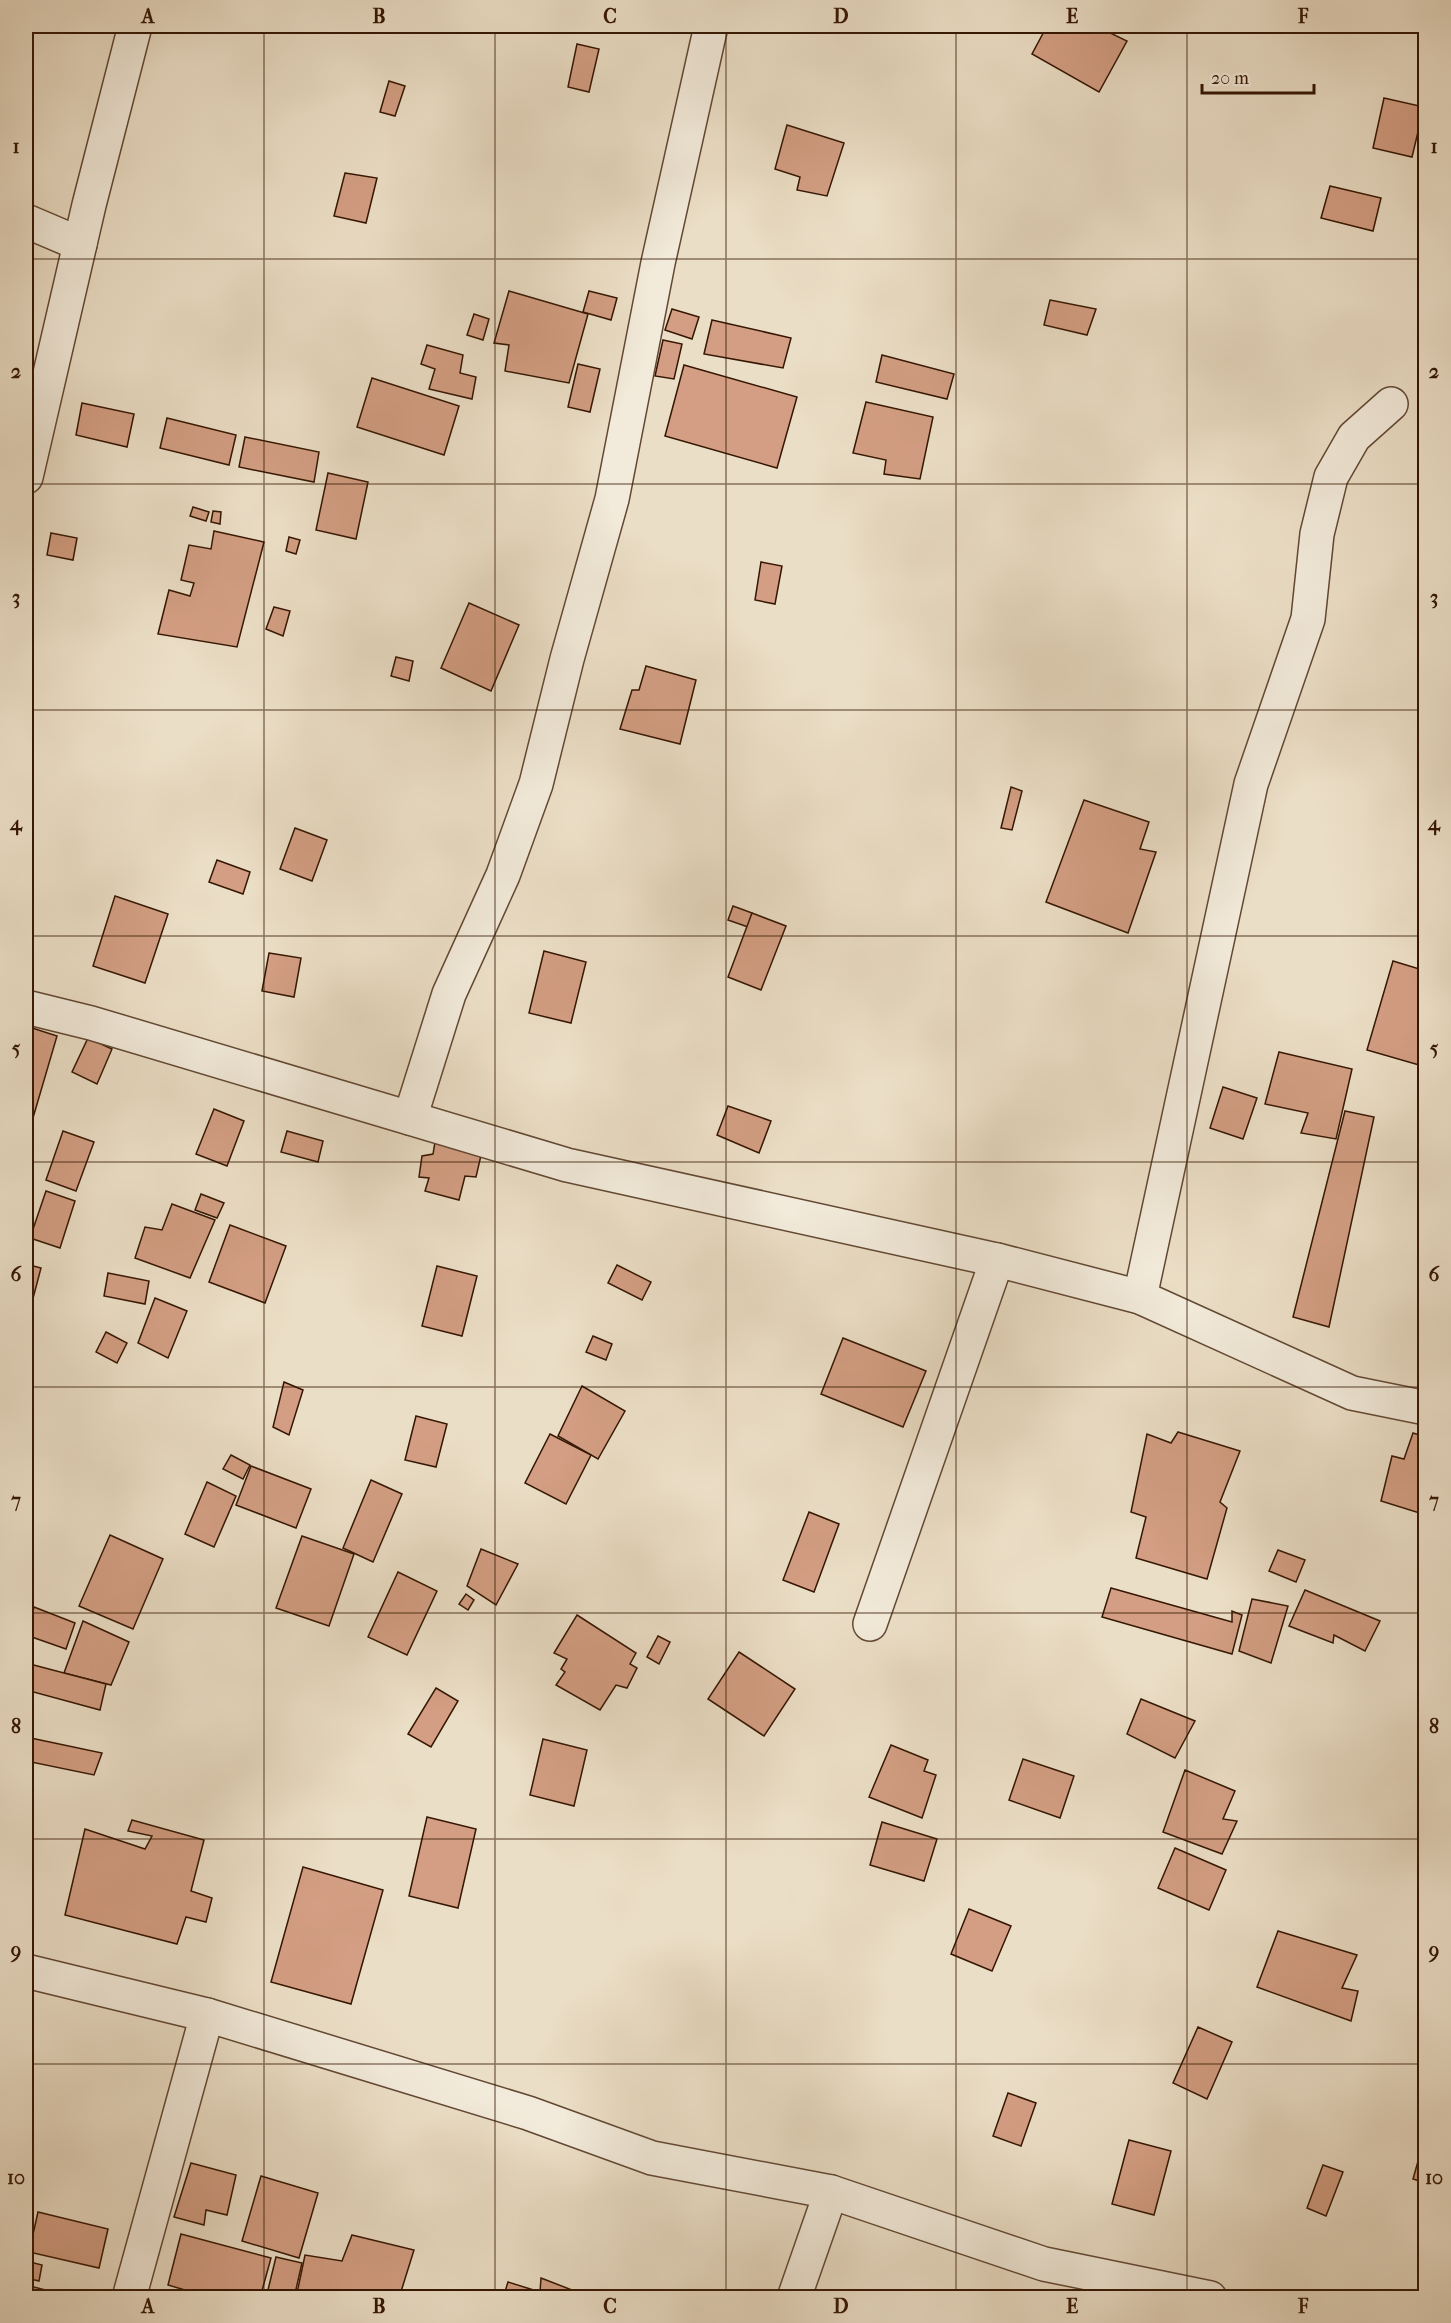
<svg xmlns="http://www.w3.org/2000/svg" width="1451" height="2323" font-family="'IM FELL French Canon',serif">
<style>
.building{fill:#d39e83;stroke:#351602;stroke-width:1.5}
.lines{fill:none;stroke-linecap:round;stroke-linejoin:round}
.minor-casing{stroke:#624833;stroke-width:36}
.minor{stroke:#f2eada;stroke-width:33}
.grid{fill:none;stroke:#351602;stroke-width:1.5;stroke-opacity:0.55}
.neatline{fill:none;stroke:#351602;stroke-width:2}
.grid-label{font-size:20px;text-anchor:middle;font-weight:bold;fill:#351602}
</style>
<rect width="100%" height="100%" fill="#ebdec6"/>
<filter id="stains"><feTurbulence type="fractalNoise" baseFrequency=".00333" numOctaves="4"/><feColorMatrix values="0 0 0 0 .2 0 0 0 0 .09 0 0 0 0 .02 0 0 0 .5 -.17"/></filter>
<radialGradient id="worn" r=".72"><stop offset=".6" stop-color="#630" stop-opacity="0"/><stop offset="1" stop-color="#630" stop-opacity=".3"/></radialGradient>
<g class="building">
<path d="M1047 26H1096L1127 41 1099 92 1032 54Z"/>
<path d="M577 44 599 49 589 92 568 87Z"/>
<path d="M389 81 405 86 395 116 380 112Z"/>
<path d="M1384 98 1424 107 1412 157 1373 148Z"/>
<path d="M787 125 844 143 827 196 797 190 800 177 775 169Z"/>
<path d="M345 173 377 178 366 223 334 216Z"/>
<path d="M1330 186 1381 198 1373 231 1321 218Z"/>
<path d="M509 291 588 314 569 383 505 371 509 345 494 343Z"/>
<path d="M589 291 617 298 611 320 583 312Z"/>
<path d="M1050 300 1096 309 1087 335 1044 325Z"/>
<path d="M672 309 699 317 692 339 665 330Z"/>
<path d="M474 314 489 319 483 340 467 335Z"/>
<path d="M712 320 791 338 783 368 704 354Z"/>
<path d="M663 340 682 344 674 379 655 376Z"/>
<path d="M427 345 463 355 460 373 476 377 472 399 429 389 435 369 421 364Z"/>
<path d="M882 355 954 374 947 399 876 382Z"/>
<path d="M578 364 600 369 590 412 568 407Z"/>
<path d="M684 365 797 397 777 468 665 436Z"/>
<path d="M372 378 459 406 444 455 357 427Z"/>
<path d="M866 402 933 417 920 479 884 474 886 460 853 453Z"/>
<path d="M82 403 134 414 127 447 76 435Z"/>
<path d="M167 418 236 435 229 465 160 448Z"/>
<path d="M245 437 319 452 314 482 239 467Z"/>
<path d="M328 473 368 482 356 539 316 530Z"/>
<path d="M193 507 209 512 206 521 190 516Z"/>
<path d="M213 511 221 512 220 524 211 522Z"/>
<path d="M214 531 264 542 237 647 158 634 169 590 190 596 194 583 181 580 189 545 211 549Z"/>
<path d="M51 533 77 538 73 560 47 555Z"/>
<path d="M289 537 300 540 296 554 286 551Z"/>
<path d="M761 562 782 566 775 604 755 600Z"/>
<path d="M469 603 519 625 491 691 441 668Z"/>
<path d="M274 607 290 611 283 636 266 629Z"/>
<path d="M396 657 413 661 409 681 391 676Z"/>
<path d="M646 666 696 680 680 744 620 729 632 690H639Z"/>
<path d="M1011 787 1022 791 1012 830 1001 828Z"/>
<path d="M1084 800 1149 822 1140 849 1156 852 1128 933 1046 902Z"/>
<path d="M295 828 327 840 312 881 280 869Z"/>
<path d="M217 860 250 872 243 894 209 882Z"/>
<path d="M115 896 168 914 145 983 93 966Z"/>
<path d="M733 906 752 913 748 927 728 920Z"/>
<path d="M752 913 786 926 761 990 728 977Z"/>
<path d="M544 951 586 962 571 1023 529 1013Z"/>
<path d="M269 953 301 958 294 997 262 991Z"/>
<path d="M1393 961 1426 971V1067L1367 1050Z"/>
<path d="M26 1026 57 1036 30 1128 26 1127Z"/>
<path d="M88 1038 112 1049 97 1084 72 1072Z"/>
<path d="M1279 1052 1352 1069 1336 1139 1301 1133 1308 1113 1265 1104Z"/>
<path d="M1223 1087 1257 1098 1243 1139 1210 1128Z"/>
<path d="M728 1106 771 1121 759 1153 717 1135Z"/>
<path d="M214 1109 244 1121 227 1166 196 1154Z"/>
<path d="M1345 1111 1374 1117 1329 1327 1293 1317Z"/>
<path d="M63 1131 94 1142 76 1191 46 1180Z"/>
<path d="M287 1131 323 1141 318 1162 281 1152Z"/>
<path d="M435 1142 482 1151 476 1177 465 1176 459 1200 425 1191 429 1178 419 1177 422 1156 433 1154Z"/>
<path d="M46 1191 75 1201 60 1248 30 1238Z"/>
<path d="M201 1194 224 1203 217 1218 195 1210Z"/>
<path d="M172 1204 215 1220 190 1278 135 1258 145 1227 162 1230Z"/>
<path d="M230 1225 286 1246 265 1303 209 1282Z"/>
<path d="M26 1264 41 1268 26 1325Z"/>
<path d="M617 1265 651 1282 642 1300 608 1283Z"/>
<path d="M437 1266 477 1276 462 1336 422 1326Z"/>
<path d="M108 1273 149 1281 145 1304 104 1296Z"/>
<path d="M155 1298 187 1311 168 1358 138 1343Z"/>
<path d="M106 1332 127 1343 117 1363 96 1352Z"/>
<path d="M593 1336 612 1344 606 1360 586 1352Z"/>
<path d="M843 1338 926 1371 903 1427 821 1394Z"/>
<path d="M284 1382 303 1390 289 1435 273 1427Z"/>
<path d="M582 1386 625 1411 598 1459 558 1436Z"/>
<path d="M416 1416 447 1424 436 1467 405 1460Z"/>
<path d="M1178 1432 1240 1451 1220 1502 1227 1508 1207 1579 1136 1558 1146 1517 1131 1512 1147 1434 1171 1443Z"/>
<path d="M1413 1433 1426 1437V1515L1381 1501 1392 1456 1404 1459Z"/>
<path d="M550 1434 591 1455 566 1504 525 1483Z"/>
<path d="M231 1455 250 1465 243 1479 223 1469Z"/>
<path d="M251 1466 311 1489 296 1528 236 1505Z"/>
<path d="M371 1480 402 1494 373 1562 343 1548Z"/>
<path d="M207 1482 236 1496 214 1547 185 1534Z"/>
<path d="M809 1512 839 1524 814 1592 783 1580Z"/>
<path d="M110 1535 163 1559 133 1629 79 1606Z"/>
<path d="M302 1536 354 1554 329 1626 276 1608Z"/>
<path d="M481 1549 518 1564 496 1605 467 1586Z"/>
<path d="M1278 1550 1305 1560 1296 1582 1269 1571Z"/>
<path d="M398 1572 437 1591 407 1655 368 1637Z"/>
<path d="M1111 1588 1232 1622V1611L1242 1615 1232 1654 1102 1617Z"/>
<path d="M1305 1590 1380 1621 1365 1651 1334 1635 1333 1643 1289 1626Z"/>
<path d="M466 1594 474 1600 468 1610 459 1604Z"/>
<path d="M1252 1599 1288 1606 1271 1663 1239 1651Z"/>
<path d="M34 1607 75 1623 66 1649 26 1635Z"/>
<path d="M577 1615 636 1653 630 1664 637 1668 627 1688 616 1685 600 1710 556 1685 565 1672 561 1669 567 1659 554 1653Z"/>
<path d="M83 1621 129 1642 111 1685 64 1673Z"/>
<path d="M658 1636 670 1642 659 1664 647 1657Z"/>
<path d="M739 1652 795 1689 764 1736 708 1699Z"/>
<path d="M26 1663 106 1684 100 1710 26 1690Z"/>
<path d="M436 1688 458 1701 431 1747 408 1734Z"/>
<path d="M1141 1699 1195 1721 1175 1758 1127 1734Z"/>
<path d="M26 1737 102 1753 94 1775 26 1761Z"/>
<path d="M543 1739 587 1750 574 1806 530 1795Z"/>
<path d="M891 1745 928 1760 924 1771 936 1775 922 1818 869 1797Z"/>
<path d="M1023 1759 1074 1776 1060 1818 1009 1800Z"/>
<path d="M1185 1770 1235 1791 1223 1819 1237 1821 1222 1854 1163 1832Z"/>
<path d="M427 1817 476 1829 458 1908 409 1896Z"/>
<path d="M132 1820 204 1840 191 1891 212 1898 206 1922 186 1917 177 1944 65 1915 85 1829 145 1849 152 1836 128 1831Z"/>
<path d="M882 1822 937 1839 924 1881 870 1865Z"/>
<path d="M1175 1848 1226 1870 1209 1910 1158 1888Z"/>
<path d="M303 1867 383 1890 351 2004 271 1982Z"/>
<path d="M969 1909 1011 1926 992 1971 951 1954Z"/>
<path d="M1278 1931 1357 1955 1342 1988 1358 1991 1351 2021 1257 1987Z"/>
<path d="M1198 2027 1232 2042 1207 2099 1173 2083Z"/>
<path d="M1008 2093 1036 2103 1021 2146 993 2136Z"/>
<path d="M1129 2140 1171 2151 1154 2215 1112 2204Z"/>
<path d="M1424 2140H1426V2183L1413 2179Z"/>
<path d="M191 2163 236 2175 227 2215 206 2210 204 2225 174 2217Z"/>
<path d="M1323 2165 1343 2172 1326 2216 1307 2208Z"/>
<path d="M261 2176 318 2193 299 2258 242 2241Z"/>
<path d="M26 2205 33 2207 26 2235Z"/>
<path d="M38 2212 108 2229 99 2268 29 2252Z"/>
<path d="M181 2234 271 2258 260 2298H212L168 2285Z"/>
<path d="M352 2235 414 2250 399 2298H296L305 2255 342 2261Z"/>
<path d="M276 2257 302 2263 294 2298H266Z"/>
<path d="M26 2261 42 2265 39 2281 26 2278Z"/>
<path d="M541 2278 590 2297 503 2298 508 2282 540 2292Z"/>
<path d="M26 2285 65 2295 69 2291 95 2298H26Z"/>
</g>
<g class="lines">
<defs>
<g id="minor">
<path d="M26 221 80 244"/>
<path d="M26 477 89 205 135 26"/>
<path d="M26 1007 91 1023 567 1165 997 1260 1140 1297 1352 1393 1426 1408"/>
<path d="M410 1118 449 994 503 875 536 784 567 659 612 499 658 263 711 26"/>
<path d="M1140 1297 1251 784 1308 619 1317 534 1331 477 1354 437 1391 404"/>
<path d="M870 1624 997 1260"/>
<path d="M26 1971 207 2015 528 2113 652 2158 831 2192 1044 2264 1210 2298"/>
<path d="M129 2298 207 2015"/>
<path d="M794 2298 831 2192"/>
</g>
</defs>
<use href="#minor" class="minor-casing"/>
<use href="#minor" class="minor"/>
</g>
<path class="grid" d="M264 26V2298M495 26V2298M726 26V2298M956 26V2298M1187 26V2298M26 259H1426M26 484H1426M26 710H1426M26 936H1426M26 1162H1426M26 1387H1426M26 1613H1426M26 1839H1426M26 2064H1426"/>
<rect width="1451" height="2323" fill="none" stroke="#ebdec6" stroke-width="66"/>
<path d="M1202 84v9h112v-9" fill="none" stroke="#351602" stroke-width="3"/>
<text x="1211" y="84" font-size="18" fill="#351602" stroke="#f2eada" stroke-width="4.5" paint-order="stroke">20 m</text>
<rect x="33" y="33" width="1385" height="2257" class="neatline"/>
<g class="grid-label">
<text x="148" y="23">A</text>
<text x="379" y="23">B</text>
<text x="610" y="23">C</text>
<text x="841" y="23">D</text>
<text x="1072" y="23">E</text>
<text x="1303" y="23">F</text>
<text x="16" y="153">1</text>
<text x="1434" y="153">1</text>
<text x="16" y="378">2</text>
<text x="1434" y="378">2</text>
<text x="16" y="604">3</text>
<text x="1434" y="604">3</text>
<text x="16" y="830">4</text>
<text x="1434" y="830">4</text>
<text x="16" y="1055">5</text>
<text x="1434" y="1055">5</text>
<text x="16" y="1281">6</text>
<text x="1434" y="1281">6</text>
<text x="16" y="1507">7</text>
<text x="1434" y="1507">7</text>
<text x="16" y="1733">8</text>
<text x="1434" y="1733">8</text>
<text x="16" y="1958">9</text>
<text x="1434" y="1958">9</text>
<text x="16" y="2184">10</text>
<text x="1434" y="2184">10</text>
<text x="148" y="2313">A</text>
<text x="379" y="2313">B</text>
<text x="610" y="2313">C</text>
<text x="841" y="2313">D</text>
<text x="1072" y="2313">E</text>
<text x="1303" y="2313">F</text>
</g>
<rect width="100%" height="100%" filter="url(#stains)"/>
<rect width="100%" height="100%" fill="url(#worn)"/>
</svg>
